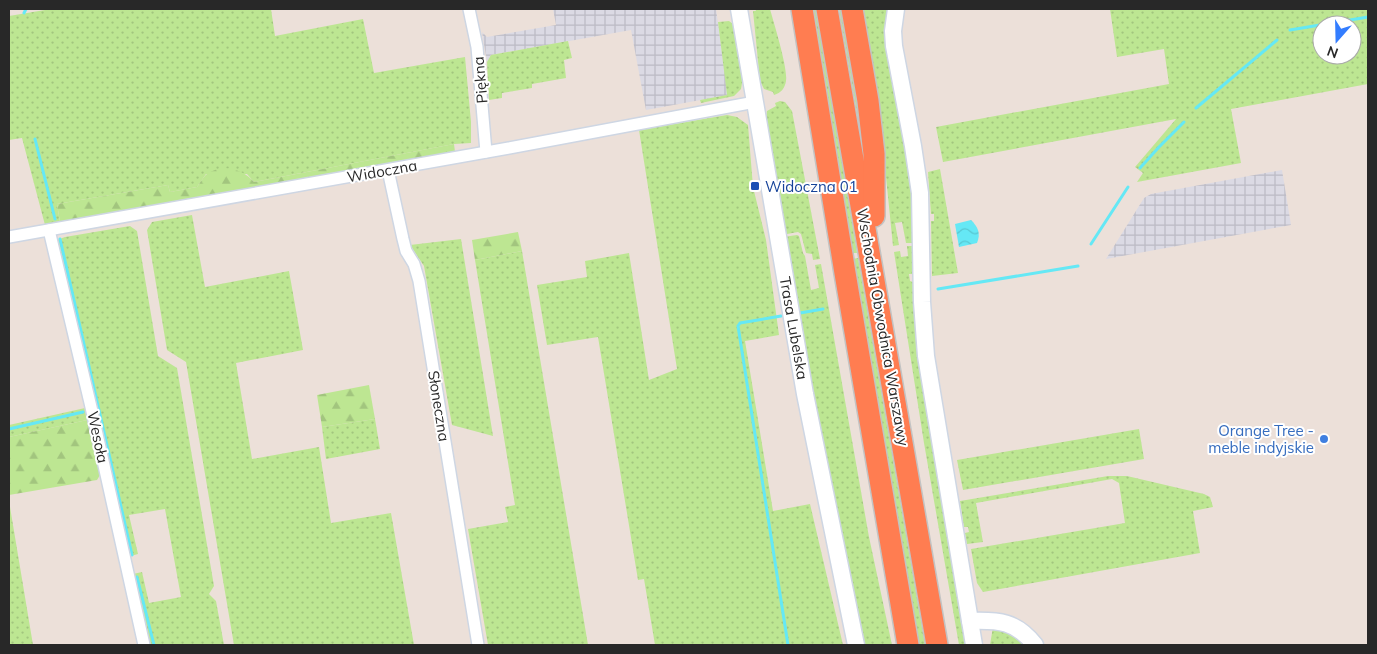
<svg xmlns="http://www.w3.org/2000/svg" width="1377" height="654" font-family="Mulish,sans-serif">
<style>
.industrial{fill:url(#industrial-grid)}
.grass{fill:url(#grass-dots);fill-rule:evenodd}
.forest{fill:url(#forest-firs)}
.water{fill:url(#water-waves)}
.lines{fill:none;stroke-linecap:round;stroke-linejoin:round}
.stream{stroke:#65e8f5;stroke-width:3}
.street-casing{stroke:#ced6e3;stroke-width:14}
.secondary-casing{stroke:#ced6e3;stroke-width:19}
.highway-casing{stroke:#c3c3c3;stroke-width:24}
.street{stroke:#fff;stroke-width:11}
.secondary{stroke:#fff;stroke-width:16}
.highway{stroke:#ff7d51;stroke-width:21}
.transit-dot{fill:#1a4fb4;stroke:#fff;stroke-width:2}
.shop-dot{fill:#3f7fe0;stroke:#fff;stroke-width:2}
.labels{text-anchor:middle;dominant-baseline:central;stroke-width:4;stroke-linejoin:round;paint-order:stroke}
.street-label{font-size:15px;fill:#282828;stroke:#fff}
.transit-label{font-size:15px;fill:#164399;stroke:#fff;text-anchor:start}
.shop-label{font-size:15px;fill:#366cbe;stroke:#fff;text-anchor:end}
</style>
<defs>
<pattern id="industrial-grid" width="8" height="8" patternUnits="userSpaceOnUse" patternTransform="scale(1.25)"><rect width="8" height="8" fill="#dbdae4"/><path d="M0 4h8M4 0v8" fill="none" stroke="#bcbbc4"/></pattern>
<pattern id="grass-dots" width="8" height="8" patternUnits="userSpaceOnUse" patternTransform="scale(1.25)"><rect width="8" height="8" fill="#bde692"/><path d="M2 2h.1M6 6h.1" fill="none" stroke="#a2c57e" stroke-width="1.8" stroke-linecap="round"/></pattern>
<pattern id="forest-firs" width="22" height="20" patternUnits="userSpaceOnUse" patternTransform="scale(1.25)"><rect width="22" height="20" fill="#bde692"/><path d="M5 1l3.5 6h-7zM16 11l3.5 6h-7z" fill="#a2c57e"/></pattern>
<pattern id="water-waves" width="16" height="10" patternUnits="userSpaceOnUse" patternTransform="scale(1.25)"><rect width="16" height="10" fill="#65e8f5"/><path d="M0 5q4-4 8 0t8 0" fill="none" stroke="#58c7d2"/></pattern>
</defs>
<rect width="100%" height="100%" fill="#ece0d9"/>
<g class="industrial">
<path d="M553 9H716L728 95 646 110 631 30 491 55 487 62 482 32 487 37 556 25Z"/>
<path d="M1282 170 1291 225 1106 259 1144 198 1151 194Z"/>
</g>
<g class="grass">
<path d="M51 9H271L275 36 363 19 374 73 465 57 471 122V143L454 144 254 182 247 174H206L197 187 170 192 168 185 57 204 60 222 45 225 22 138 9 140V16Z"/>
<path d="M755 9H770C774 24 788 68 786 81 785 88 781 93 774 95L773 92 764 89 760 81 753 11H756Z"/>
<path d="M810 9H817L857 253H851Z"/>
<path d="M839 9H845L857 84 866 165Z"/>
<path d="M862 9H890L911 172 915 243H906L902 222 895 223 899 245 893 246 879 108Z"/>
<path d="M1110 9H1368V84L1231 109 1241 163 1137 182 1143 173 1135 167 1176 119 943 162 936 127 1169 84 1164 49 1117 57ZM1322 25H1352V55H1322Z"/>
<path d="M729 21 733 24 743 77 741 89 734 96 701 103 700 100 727 95 718 22Z"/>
<path d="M568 41 572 58 564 60 566 78 532 84V88L502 93V98L489 100 487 62 491 55Z"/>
<path d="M780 101 785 102 792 111 820 259 813 260 812 254 806 253 801 234 798 232 787 234 786 233 766 119 767 111 776 106 775 103Z"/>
<path d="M727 115 737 117 748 125 753 187 766 240 779 335 745 341 773 511 810 504 843 645H655L644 579 638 580 598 337 547 345 537 285 587 277 585 261 629 253 649 380 677 369 639 130Z"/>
<path d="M940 169 958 273 932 276 931 221H934V214H931L928 172Z"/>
<path d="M192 215 205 287 289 271 303 350 236 363 252 459 319 447 331 523 391 513 414 645H234L186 362 167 350 147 230 152 222Z"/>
<path d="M130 226 137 231 158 356 177 368 214 586 209 594 216 601 224 645H150L133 574 142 572 149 603 181 597 165 509 129 515 138 554 127 557 57 243V240L65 237Z"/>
<path d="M797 235 799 236 803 253 805 256 811 290 819 288 815 265 821 264 869 537 892 645H861L783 237Z"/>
<path d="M461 239 493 436 452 425 424 266 410 245Z"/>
<path d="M907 246H912L913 274H909L910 281 913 282V299H917L968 645H959L924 443 894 252 900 251 901 257 908 256Z"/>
<path d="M522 251 588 645H488L468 529 508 522 505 507 515 505 475 260Z"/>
<path d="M858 258 925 645H918L852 259Z"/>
<path d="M85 408 87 420 9 437V425Z"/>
<path d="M375 419 380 449 326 459 322 427Z"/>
<path d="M1139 429 1144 459 963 490 957 460Z"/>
<path d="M1108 476H1127L1204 494 1210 497 1213 507 1193 511 1200 553 983 592 977 583 971 549 1125 523 1119 483 1112 479 976 503 983 542 967 544 965 533 969 532 968 527H964L960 501Z"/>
<path d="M9 500 11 513 33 645H9Z"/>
<path d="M993 627 1018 637 1026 645H990Z"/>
</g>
<g class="forest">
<path d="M454 144 455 152 60 222 57 204 168 185 170 192 197 187C200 183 203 177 207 174 222 163 243 169 254 182Z"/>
<path d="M518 232 522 251 475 260 472 240Z"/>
<path d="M369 385 375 419 322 427 317 395Z"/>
<path d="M87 420 100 475 97 480 9 495V437Z"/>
</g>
<path class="water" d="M971 220C978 227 981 233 977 243L959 247 955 224Z"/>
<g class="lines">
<g class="stream">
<path d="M24 13 26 9"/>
<path d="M1290 30 1368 17"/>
<path d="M1196 108 1277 40"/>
<path d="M35 139 55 219"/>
<path d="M1140 168 1159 147 1184 122"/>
<path d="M60 239 132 555"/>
<path d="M1091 244 1128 187"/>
<path d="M938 289 1078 266"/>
<path d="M800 313 823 309"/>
<path d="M781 316 740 323 738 326 788 645"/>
<path d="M9 429 83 412"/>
<path d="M137 577 154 645"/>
</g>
<defs>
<g id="street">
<path d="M469 9 477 47 486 152"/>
<path d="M388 170 403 239 406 251 414 264 419 281 478 645"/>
<path d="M49 230 91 407 144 645"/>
<path d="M9 237 509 148 755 102"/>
</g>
<g id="secondary">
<path d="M739 9 805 394 856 645"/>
<path d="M896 9 893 31 894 46 913 146 920 193 922 302 926 356 974 645"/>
<path d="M970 621C999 620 1016 621 1035 645"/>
</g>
<g id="highway">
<path d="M802 9 845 273 908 645"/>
<path d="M827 9 937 645"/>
<path d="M852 9 868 101 874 154V216"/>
</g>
</defs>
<use href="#street" class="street-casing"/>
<use href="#secondary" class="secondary-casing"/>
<use href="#highway" class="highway-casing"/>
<use href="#street" class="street"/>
<use href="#secondary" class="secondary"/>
<use href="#highway" class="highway"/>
</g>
<rect class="transit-dot" x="750" y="181" width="10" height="10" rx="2.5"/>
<circle class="shop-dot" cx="1324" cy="439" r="5"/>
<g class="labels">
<g class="street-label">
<text transform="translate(480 80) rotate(-95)">Piękna</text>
<text transform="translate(382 171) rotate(-10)">Widoczna</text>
<text transform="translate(883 327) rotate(80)">Wschodnia Obwodnica Warszawy</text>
<text transform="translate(794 328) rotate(80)">Trasa Lubelska</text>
<text transform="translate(439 406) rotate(81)">Słoneczna</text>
<text transform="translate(98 437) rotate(78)">Wesoła</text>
</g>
<g class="transit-label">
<text x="765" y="186">Widoczna 01</text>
</g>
<g class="shop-label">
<text x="1314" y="430">Orange Tree -<tspan x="1314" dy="17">meble indyjskie</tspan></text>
</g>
</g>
<rect width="1377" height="654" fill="none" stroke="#282828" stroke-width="20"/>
<g transform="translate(1337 40) rotate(200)"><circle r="24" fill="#ffffff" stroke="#a9a9a9"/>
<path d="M0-4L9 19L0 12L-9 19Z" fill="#337dff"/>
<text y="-8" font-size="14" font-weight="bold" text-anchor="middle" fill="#282828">N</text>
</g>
</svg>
